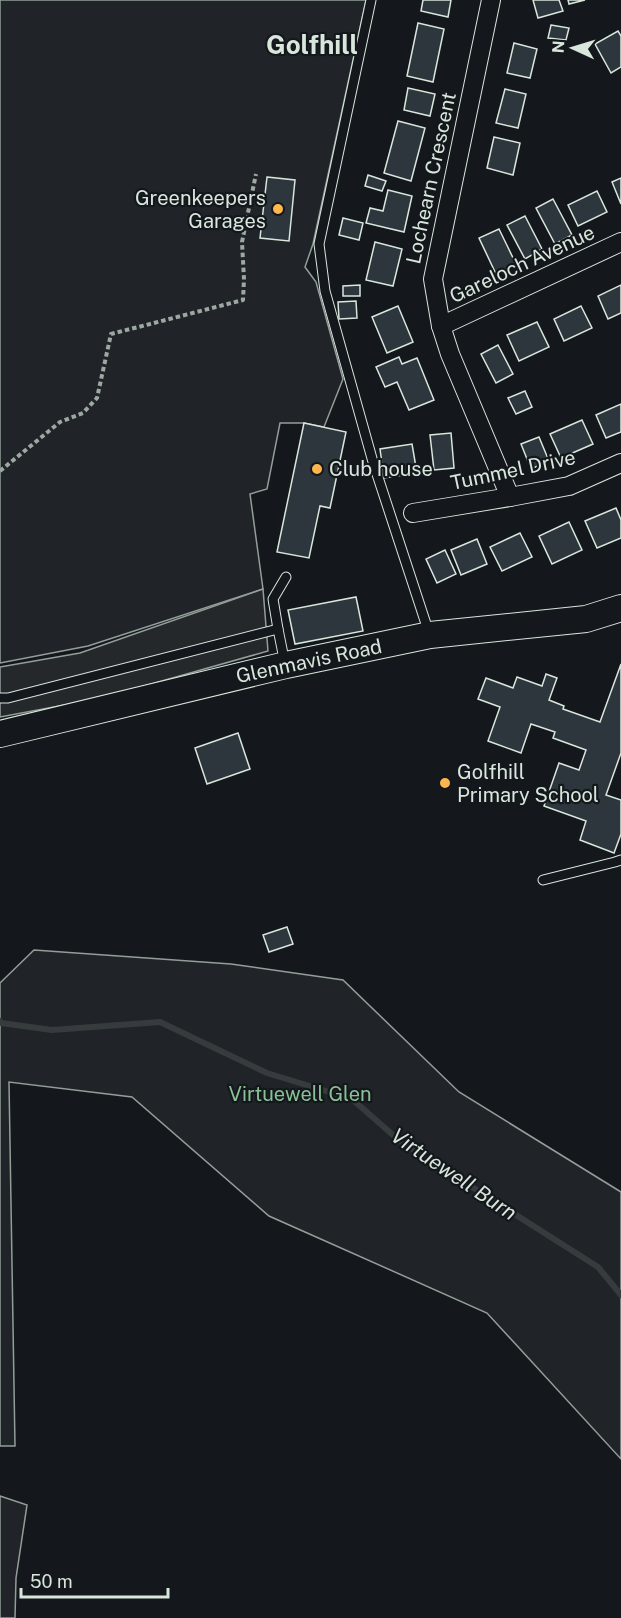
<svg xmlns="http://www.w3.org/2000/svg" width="621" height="1618" font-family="'Public Sans',sans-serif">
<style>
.green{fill:#202428;stroke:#939e99;stroke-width:1.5}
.parking{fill:#24282b;stroke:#939e99;stroke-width:1.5}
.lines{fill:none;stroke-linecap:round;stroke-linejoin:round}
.stream{stroke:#363b3e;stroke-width:6}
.building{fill:#2c363c;stroke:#d8e6dc;stroke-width:1.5}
.lane-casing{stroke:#d8e6dc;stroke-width:11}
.street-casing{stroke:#d8e6dc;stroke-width:20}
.secondary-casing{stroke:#d8e6dc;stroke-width:28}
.path{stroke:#9da8a2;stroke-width:4;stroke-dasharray:4.5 3;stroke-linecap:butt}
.lane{stroke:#14181c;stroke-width:9}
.street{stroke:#14181c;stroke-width:18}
.secondary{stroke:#14181c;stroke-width:26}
.poi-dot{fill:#ffb74d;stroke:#14181c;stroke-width:2}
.labels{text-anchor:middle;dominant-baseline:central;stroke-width:4.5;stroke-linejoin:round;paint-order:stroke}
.street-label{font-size:20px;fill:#d8e6dc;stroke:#14181c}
.poi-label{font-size:20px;fill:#d8e6dc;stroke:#14181c;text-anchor:start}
.park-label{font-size:20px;fill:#8ac095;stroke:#14181c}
.water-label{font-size:21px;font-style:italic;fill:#d8e6dc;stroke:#14181c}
.district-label{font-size:26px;font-weight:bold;fill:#d8e6dc;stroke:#14181c}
</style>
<rect width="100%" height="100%" fill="#14181c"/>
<g class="green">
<path d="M0 0H366L313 244 305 267 316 282 343 379 324 427 304 423H280L267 489 250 494 263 589 88 646 0 663Z"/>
<path d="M34 950 231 964 343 980 459 1092 621 1192V1459L487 1313 269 1216 132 1097 9 1082 15 1446H0V983Z"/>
<path d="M0 1496 27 1505 16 1578 15 1618H0Z"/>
</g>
<path class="parking" d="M263 589 268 651 102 698 0 717V667L80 653Z"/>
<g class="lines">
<path class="stream" d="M0 1021 1 1023 52 1030 160 1022 267 1073 352 1099 401 1142 598 1267 621 1295"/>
</g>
<g class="building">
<path d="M423 0H451L448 17 421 11Z"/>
<path d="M533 0H559L563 11 538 18Z"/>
<path d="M568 0H585L569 4Z"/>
<path d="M418 23 444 29 433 82 407 76Z"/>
<path d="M551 25 569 28 566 40 548 38Z"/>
<path d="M618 31 621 36V67L611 73 595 44Z"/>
<path d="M514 43 537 49 530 78 507 73Z"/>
<path d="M408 88 435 94 430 116 404 110Z"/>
<path d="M505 89 526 94 518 128 496 123Z"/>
<path d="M398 121 425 128 411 181 384 173Z"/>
<path d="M494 137 520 143 513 175 487 168Z"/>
<path d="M368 175 386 181 382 191 365 186Z"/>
<path d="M267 177 295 180 289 241 260 238Z"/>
<path d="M621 178V204L612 182Z"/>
<path d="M388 190 412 196 404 232 366 223 370 208 383 211Z"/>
<path d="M597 191 607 212 578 226 568 205Z"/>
<path d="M553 199 572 235 555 244 536 208Z"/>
<path d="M525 216 542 249 525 259 507 225Z"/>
<path d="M343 218 363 223 359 240 339 235Z"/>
<path d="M499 229 516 264 496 274 479 238Z"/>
<path d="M375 242 402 249 393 286 366 280Z"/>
<path d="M360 285V296H343V286Z"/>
<path d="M621 285V313L608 319 598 296Z"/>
<path d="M356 301 357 318 339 319 338 302Z"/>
<path d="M398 306 413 342 387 353 372 317Z"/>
<path d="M581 306 592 328 564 341 554 319Z"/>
<path d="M537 322 549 347 519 361 507 335Z"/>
<path d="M498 345 513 374 496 383 481 354Z"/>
<path d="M399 357 402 364 417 358 434 400 409 410 397 382 385 387 376 367Z"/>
<path d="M525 391 532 407 516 414 508 398Z"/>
<path d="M621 404V432L606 438 596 415Z"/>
<path d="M582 420 593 444 561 458 550 434Z"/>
<path d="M304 423 346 432 330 508 320 506 309 558 277 552Z"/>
<path d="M451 433 454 468 434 470 430 435Z"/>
<path d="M539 437 549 461 531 469 521 444Z"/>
<path d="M412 444 417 473 384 478 380 449Z"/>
<path d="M616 508 621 520V538L597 548 585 521Z"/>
<path d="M569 522 582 550 552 564 539 536Z"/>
<path d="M520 533 532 557 502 571 490 547Z"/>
<path d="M477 539 487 564 461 575 451 550Z"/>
<path d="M445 550 456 574 437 583 426 559Z"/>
<path d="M356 597 363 631 295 644 288 610Z"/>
<path d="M621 664V753L606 795 621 800V834L614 853 580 840 586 821 544 806 559 763 579 770 586 750 553 738 555 732 531 724 521 753 488 741 500 707 478 699 486 678 513 688 517 677 542 686 546 674 557 678 549 700 564 706 563 709 600 722Z"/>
<path d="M238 733 250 769 207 784 195 748Z"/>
<path d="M287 927 293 944 269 952 263 935Z"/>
</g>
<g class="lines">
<defs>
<g id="lane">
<path d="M371 0 319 244 325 291 373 462 429 633"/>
<path d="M278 629 273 599 286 577"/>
<path d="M0 698H8L278 629 285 664"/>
<path d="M543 880 615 862 621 860"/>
</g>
<g id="street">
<path d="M491 0 433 279 441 326 450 354 510 497"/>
<path d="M441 326 621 242"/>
<path d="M413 513 510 497 569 486 621 463"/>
</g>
<path id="secondary" d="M0 734 286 665 430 635 586 619 621 608"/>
</defs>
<use href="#lane" class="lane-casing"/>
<use href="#street" class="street-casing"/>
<use href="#secondary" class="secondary-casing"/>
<path class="path" d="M0 471 60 422 83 413 97 398 111 334 243 300 244 279 242 242 256 174"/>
<use href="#lane" class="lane"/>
<use href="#street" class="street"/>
<use href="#secondary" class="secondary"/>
</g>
<g class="poi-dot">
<circle cx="278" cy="209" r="6"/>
<circle cx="317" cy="469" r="6"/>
<circle cx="445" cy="783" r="6"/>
</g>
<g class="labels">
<g class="street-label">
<text transform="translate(431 178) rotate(-78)">Lochearn Crescent</text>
<text transform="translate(522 264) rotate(-25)">Gareloch Avenue</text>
<text transform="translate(513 470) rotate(-12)">Tummel Drive</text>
<text transform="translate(309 661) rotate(-12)">Glenmavis Road</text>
</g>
<g class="poi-label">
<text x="266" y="198" text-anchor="end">Greenkeepers<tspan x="266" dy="23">Garages</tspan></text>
<text x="329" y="469">Club house</text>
<text x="457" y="772">Golfhill<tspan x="457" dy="23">Primary School</tspan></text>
</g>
<g class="park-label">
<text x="300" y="1094">Virtuewell Glen</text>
</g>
<g class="water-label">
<text transform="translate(454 1174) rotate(34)">Virtuewell Burn</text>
</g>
<g class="district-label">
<text x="312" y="44">Golfhill</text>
</g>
</g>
<g transform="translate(573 48) rotate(274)" stroke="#14181c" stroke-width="4.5" paint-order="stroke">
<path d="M0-4.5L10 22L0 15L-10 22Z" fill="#d8e6dc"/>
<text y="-9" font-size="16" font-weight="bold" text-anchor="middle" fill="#d8e6dc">N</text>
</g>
<path d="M21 1588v9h147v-9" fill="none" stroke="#d8e6dc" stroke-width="3"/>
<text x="30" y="1588" font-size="18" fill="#d8e6dc" stroke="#14181c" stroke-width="4.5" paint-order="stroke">50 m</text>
</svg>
